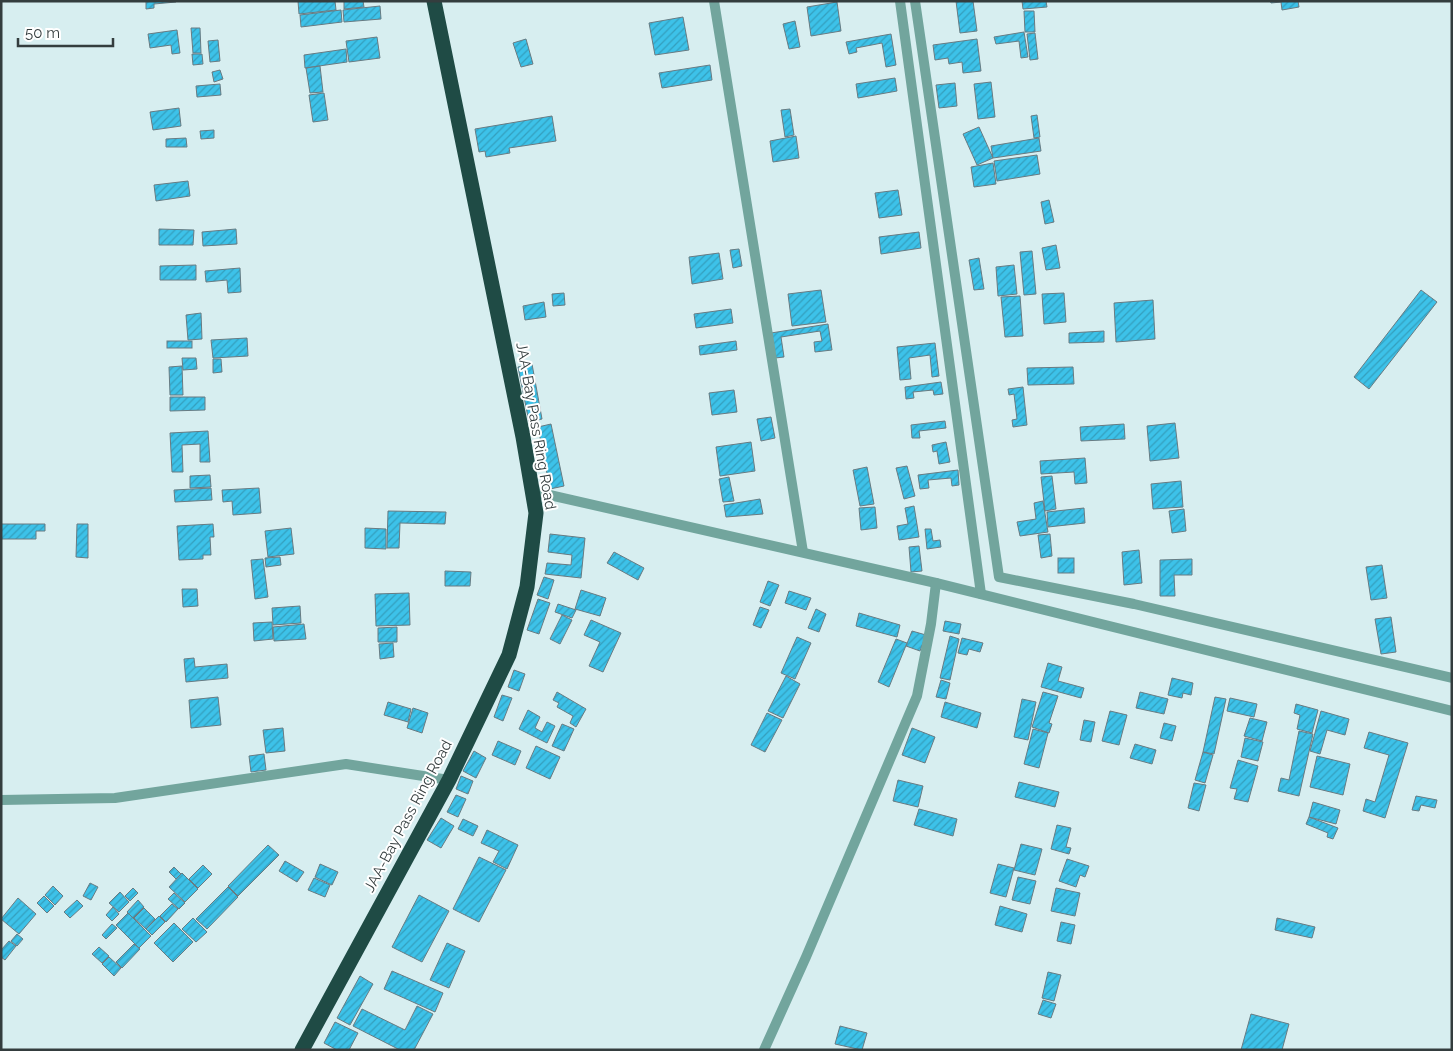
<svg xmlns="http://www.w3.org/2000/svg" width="1453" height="1051" font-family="Raleway,sans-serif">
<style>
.building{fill:url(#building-hatch);stroke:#687b82}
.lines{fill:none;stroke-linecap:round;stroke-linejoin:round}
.street{stroke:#72a59d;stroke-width:10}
.highway{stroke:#1f4b45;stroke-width:15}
.labels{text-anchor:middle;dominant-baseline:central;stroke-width:4;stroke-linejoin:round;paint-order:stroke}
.street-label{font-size:15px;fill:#343d3e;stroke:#fff}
</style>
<defs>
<pattern id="building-hatch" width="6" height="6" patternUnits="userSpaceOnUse" patternTransform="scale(1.25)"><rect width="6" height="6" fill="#3dc2e9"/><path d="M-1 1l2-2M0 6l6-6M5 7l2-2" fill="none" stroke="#349fbe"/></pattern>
</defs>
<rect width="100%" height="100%" fill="#d7eef0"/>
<g class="building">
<path d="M146 1H176V2L154 4V8L146 9Z"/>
<path d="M298 1H335L336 10 299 14Z"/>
<path d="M344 1H363L364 7 344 9Z"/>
<path d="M956 1H973L977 31 960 33Z"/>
<path d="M1022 1H1046L1047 7 1023 9Z"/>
<path d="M1270 1H1298L1299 7 1282 10 1281 2 1271 3Z"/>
<path d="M837 2 841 31 811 36 807 7Z"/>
<path d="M380 6 381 19 344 22 343 10Z"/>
<path d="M341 10 342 22 301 27 300 15Z"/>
<path d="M1024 11H1034L1035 32H1025Z"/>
<path d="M683 17 689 50 655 55 649 23Z"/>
<path d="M795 21 800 47 789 49 783 24Z"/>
<path d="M191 28H200L201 53H193Z"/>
<path d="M177 30 180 53 172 54 171 45 150 48 148 34Z"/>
<path d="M1024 32 1028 57 1021 58 1019 41 996 44 994 37Z"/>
<path d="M1035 33 1038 59 1030 60 1027 34Z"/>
<path d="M891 34 896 65 886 67 882 43 856 48 857 52 849 54 846 42Z"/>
<path d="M377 37 380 58 349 62 346 41Z"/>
<path d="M526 39 533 64 521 67 513 43Z"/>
<path d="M977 39 981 71 963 73 962 62 949 64 948 58 935 60 933 45Z"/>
<path d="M218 40 220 61 210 62 208 41Z"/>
<path d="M346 49 347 62 305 68 304 55Z"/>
<path d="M192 54H202L203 64 193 65Z"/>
<path d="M710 65 712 80 662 88 659 73Z"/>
<path d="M320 66 323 92 310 93 306 68Z"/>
<path d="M220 70 223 79 214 82 212 72Z"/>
<path d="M895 78 897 91 858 98 856 84Z"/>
<path d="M991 82 995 117 978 119 974 84Z"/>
<path d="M955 83 957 106 939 108 936 85Z"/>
<path d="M220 84 221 95 197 97 196 86Z"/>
<path d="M324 93 328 120 313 122 309 95Z"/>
<path d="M179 108 181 126 153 130 150 112Z"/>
<path d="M790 109 794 135 785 137 781 110Z"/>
<path d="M1037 115 1040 137 1034 138 1031 116Z"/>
<path d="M552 116 556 141 509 148 510 153 486 157 485 151 479 152 475 129Z"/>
<path d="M979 127 993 158 977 165 963 134Z"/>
<path d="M214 130V138L201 139 200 131Z"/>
<path d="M796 136 799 158 773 162 770 141Z"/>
<path d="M186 138 187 147H166V139Z"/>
<path d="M1039 138 1041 151 993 158 991 146Z"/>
<path d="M1037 155 1040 174 997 181 994 161Z"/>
<path d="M993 163 996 184 974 187 971 167Z"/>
<path d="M188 181 190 196 156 201 154 185Z"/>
<path d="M898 190 902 215 879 218 875 193Z"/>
<path d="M1049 200 1054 222 1045 224 1041 202Z"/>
<path d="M159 229 194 230 193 245H159Z"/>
<path d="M236 229 237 244 203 246 202 232Z"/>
<path d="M919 232 921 248 881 254 879 237Z"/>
<path d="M1056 245 1060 268 1046 270 1042 248Z"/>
<path d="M739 249 742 266 733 268 730 250Z"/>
<path d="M1032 251 1036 294 1024 295 1020 252Z"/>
<path d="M719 253 723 279 692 284 689 257Z"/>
<path d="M979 258 984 289 974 290 969 260Z"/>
<path d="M196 265V280H160V266Z"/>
<path d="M1014 265 1017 294 998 296 996 267Z"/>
<path d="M240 268 241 292 228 293 227 280 206 282 205 271Z"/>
<path d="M821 290 826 322 792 326 788 294Z"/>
<path d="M1421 290 1437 302 1369 389 1354 377Z"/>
<path d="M564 293 565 305 553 306 552 294Z"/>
<path d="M1064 293 1066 322 1044 324 1042 294Z"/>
<path d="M1020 296 1023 336 1005 337 1001 297Z"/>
<path d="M1153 300 1155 339 1116 342 1114 303Z"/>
<path d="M544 302 546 317 525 320 523 306Z"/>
<path d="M731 309 733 323 696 328 694 314Z"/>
<path d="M201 313 202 339 188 340 186 315Z"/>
<path d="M828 324 832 350 815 352 814 342 822 341 820 331 781 337 784 357 775 358 771 333Z"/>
<path d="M1104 331V342L1069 343V333Z"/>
<path d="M247 338 248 356 213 358 211 340Z"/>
<rect x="167" y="341" width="25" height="7"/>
<path d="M736 341 737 350 700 355 699 346Z"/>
<path d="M935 343 939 376 932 377 930 355 909 358 911 379 900 380 897 347Z"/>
<path d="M182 358H196L197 369 183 370Z"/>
<path d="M213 359H221L222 372 213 373Z"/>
<path d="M532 364 542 419 529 422 518 367Z"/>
<path d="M182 366 183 395H170L169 367Z"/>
<path d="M1073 367 1074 384 1028 385 1027 368Z"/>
<path d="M941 382 943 394 934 395 933 390 913 392 914 398 906 399 905 387Z"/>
<path d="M1023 387 1027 425 1013 427 1012 420 1017 419 1014 394 1009 395 1008 389Z"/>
<path d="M734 390 737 412 712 415 709 393Z"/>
<path d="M170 397H205V410L170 411Z"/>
<path d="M771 417 775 438 761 441 757 419Z"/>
<path d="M945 421 946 428 919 431 920 438H912L911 425Z"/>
<path d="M1175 423 1179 458 1150 461 1147 426Z"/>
<path d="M551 424 564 486 550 489 538 427Z"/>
<path d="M1124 424 1125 439 1081 441 1080 427Z"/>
<path d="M208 431 210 462H200V444L182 445 183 472H172L170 433Z"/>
<path d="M751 442 755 471 720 476 716 447Z"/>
<path d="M946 442 950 462 939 464 937 451 933 452 932 445Z"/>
<path d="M1085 458 1087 483 1075 484 1074 472 1041 474 1040 461Z"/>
<path d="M907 466 915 496 904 499 896 468Z"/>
<path d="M867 467 874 504 860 506 853 470Z"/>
<path d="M958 470 959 485 952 486 951 478 928 480 929 488 920 489 918 475Z"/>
<path d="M210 475 211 487 190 488V476Z"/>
<path d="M1052 476 1056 509 1045 511 1041 477Z"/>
<path d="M729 477 734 501 723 502 719 479Z"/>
<path d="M1181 481 1183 507 1153 509 1151 484Z"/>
<path d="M211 488 212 500 175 502 174 490Z"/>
<path d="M259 488 261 513 233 515 232 501 223 502 222 490Z"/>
<path d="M760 499 763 514 726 517 724 505Z"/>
<path d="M1043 501 1048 532 1020 536 1017 522 1036 519 1034 503Z"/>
<path d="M914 506 919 537 899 540 897 526 908 524 905 508Z"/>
<path d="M875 507 877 528 861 530 859 508Z"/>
<path d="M1084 508 1085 523 1048 527 1047 512Z"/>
<path d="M1184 509 1186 531 1172 533 1169 511Z"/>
<path d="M388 511 446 512 445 524 400 523 399 548H387Z"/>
<path d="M1 524H45V531H36V539H1Z"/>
<path d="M77 524H88V558L76 557Z"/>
<path d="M213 524 214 537H210L211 555H203V559L179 560 177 526Z"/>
<path d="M291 528 294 554 268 557 265 531Z"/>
<path d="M365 528 386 529V549L365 548Z"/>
<path d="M925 529H931L933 541 940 540 941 547 927 549Z"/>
<path d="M550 534 585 538 581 578 545 574 547 563 571 565 572 555 548 552Z"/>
<path d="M1050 534 1052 556 1041 558 1038 535Z"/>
<path d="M919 546 922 571 911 572 909 547Z"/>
<path d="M1139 550 1142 583 1124 585 1122 552Z"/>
<path d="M614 552 644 568 638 580 607 563Z"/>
<path d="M280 557 281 565 266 567 265 558Z"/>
<rect x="1058" y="558" width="16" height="15"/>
<path d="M263 559 268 597 255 599 251 560Z"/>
<path d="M1192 559V575H1174L1175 596H1160V560Z"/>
<path d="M1382 565 1387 598 1371 600 1366 567Z"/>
<path d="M445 571 471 572 470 586H445Z"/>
<path d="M544 577 554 580 548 599 537 595Z"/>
<path d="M768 581 779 585 770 606 760 602Z"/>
<path d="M182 589H197L198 606 183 607Z"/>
<path d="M581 590 606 598 600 616 575 609Z"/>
<path d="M789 591 811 598 806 610 785 603Z"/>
<path d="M409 593 410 625 376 626 375 594Z"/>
<path d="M538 599 550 603 539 634 527 630Z"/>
<path d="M558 604 576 610 572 618 555 612Z"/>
<path d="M300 606 301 623 273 625 272 608Z"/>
<path d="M760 607 769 610 761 628 753 625Z"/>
<path d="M816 609 826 614 819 632 808 628Z"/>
<path d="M859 613 900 625 897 637 856 626Z"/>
<path d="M562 615 572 620 560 644 550 639Z"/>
<path d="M1391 617 1396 652 1381 654 1375 619Z"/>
<path d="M591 620 621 633 603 672 589 666 600 642 584 635Z"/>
<path d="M945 621 961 624 959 634 943 631Z"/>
<path d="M272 622 273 639 254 641 253 623Z"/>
<path d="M304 624 306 639 274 641 273 627Z"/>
<path d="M397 627V642H378V628Z"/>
<path d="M912 631 926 635 920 651 906 646Z"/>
<path d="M950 636 959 639 950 680 940 678Z"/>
<path d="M797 637 811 643 795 679 781 673Z"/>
<path d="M962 638 983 643 980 652 969 649 967 655 958 653Z"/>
<path d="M896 639 907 643 889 687 878 682Z"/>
<path d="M393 643 394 657 380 659 379 644Z"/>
<path d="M194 658 195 667 227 664 228 678 186 682 184 659Z"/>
<path d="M1048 663 1062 667 1058 681 1084 688 1081 698 1041 687Z"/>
<path d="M514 670 525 674 519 691 508 687Z"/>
<path d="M786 676 800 684 783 718 768 711Z"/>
<path d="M1172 678 1193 683 1191 695 1183 693 1182 698 1168 695Z"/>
<path d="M941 680 950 683 946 699 936 697Z"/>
<path d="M557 692 586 709 576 727 570 723 573 716 557 707 559 703 553 700Z"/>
<path d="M1043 692 1058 696 1049 723 1052 724 1049 733 1032 727Z"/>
<path d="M1140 692 1168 699 1164 714 1136 708Z"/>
<path d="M502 695 512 698 503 721 494 717Z"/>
<path d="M218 697 221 725 191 728 189 700Z"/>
<path d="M1215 697 1226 699 1214 754 1203 752Z"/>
<path d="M1230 698 1257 704 1254 717 1227 711Z"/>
<path d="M1022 699 1036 702 1028 740 1014 737Z"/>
<path d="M388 702 411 709 408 722 384 715Z"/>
<path d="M945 702 981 713 977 728 941 717Z"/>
<path d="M1296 704 1318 710 1312 733 1297 729 1300 715 1294 713Z"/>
<path d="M413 708 428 713 422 733 407 728Z"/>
<path d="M528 710 540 717 535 728 542 732 547 722 555 726 547 743 519 729Z"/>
<path d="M1110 711 1127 715 1119 745 1102 741Z"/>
<path d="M1321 711 1349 719 1345 735 1327 730 1320 754 1310 751Z"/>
<path d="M767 713 782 720 765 752 751 745Z"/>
<path d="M1250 718 1267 722 1262 741 1244 736Z"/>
<path d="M1084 720 1095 722 1091 742 1080 740Z"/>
<path d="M1164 723 1176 726 1172 741 1160 738Z"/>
<path d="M562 724 574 729 564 751 552 746Z"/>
<path d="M283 728 285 751 266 753 263 730Z"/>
<path d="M912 728 935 737 925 763 902 755Z"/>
<path d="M1033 729 1048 733 1039 768 1024 764Z"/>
<path d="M1299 731 1313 734 1299 796 1278 791 1281 778 1289 780Z"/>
<path d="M1369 732 1408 743 1385 818 1363 811 1366 799 1375 802 1389 755 1364 748Z"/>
<path d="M1245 738 1263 742 1258 761 1241 757Z"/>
<path d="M498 741 521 751 515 765 492 755Z"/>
<path d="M1135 744 1156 750 1152 764 1130 758Z"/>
<path d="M536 746 560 757 550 779 526 768Z"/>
<path d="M474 751 486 758 476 778 463 771Z"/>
<path d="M1203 752 1213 755 1205 783 1195 780Z"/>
<path d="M264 754 266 770 251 772 249 756Z"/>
<path d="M1317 756 1350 764 1343 795 1310 787Z"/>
<path d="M1238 760 1258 766 1248 802 1234 799 1237 789 1230 788Z"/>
<path d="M461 776 473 781 468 794 456 789Z"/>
<path d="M898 780 923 786 918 807 893 801Z"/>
<path d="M1019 782 1059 792 1055 807 1015 797Z"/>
<path d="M1194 783 1206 785 1199 811 1188 808Z"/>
<path d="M456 795 466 799 458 817 447 812Z"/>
<path d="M1416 796 1437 800 1435 808 1421 805 1419 811 1412 810Z"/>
<path d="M1313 802 1340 810 1336 824 1309 817Z"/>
<path d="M919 809 957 819 953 836 914 825Z"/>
<path d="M1309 817 1338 828 1333 839 1327 837 1328 833 1306 824Z"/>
<path d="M441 818 454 826 441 848 427 840Z"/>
<path d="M463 819 478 826 473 836 458 829Z"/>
<path d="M1057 825 1071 828 1066 847 1071 848 1069 854 1051 849Z"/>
<path d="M487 830 518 845 507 869 493 862 499 851 481 843Z"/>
<path d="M1021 844 1042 849 1035 875 1014 870Z"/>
<path d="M268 845 279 855 238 896 228 886Z"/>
<path d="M479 857 506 870 479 922 453 909Z"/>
<path d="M1067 859 1089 866 1085 877 1080 875 1076 887 1059 881Z"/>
<path d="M285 861 304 872 297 882 279 871Z"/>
<path d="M320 864 338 872 332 885 315 877Z"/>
<path d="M998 864 1014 868 1006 897 990 893Z"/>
<path d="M203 865 212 874 198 888 189 879Z"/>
<path d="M174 867 181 874 176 879 169 872Z"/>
<path d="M182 873 198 889 185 902 169 887Z"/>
<path d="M1018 877 1036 881 1030 904 1012 900Z"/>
<path d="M314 878 330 885 325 897 308 890Z"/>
<path d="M90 883 98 887 91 900 83 896Z"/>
<path d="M53 886 63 896 55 905 45 895Z"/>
<path d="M228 887 238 897 207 929 196 919Z"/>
<path d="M133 888 138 893 130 901 125 896Z"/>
<path d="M1056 888 1080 893 1075 916 1051 911Z"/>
<path d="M120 892 129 902 119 912 109 903Z"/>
<path d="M174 893 185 903 179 909 168 899Z"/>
<path d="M419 895 449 911 422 962 392 947Z"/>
<path d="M44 896 54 906 47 913 37 903Z"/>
<path d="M18 898 36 914 19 934 1 919Z"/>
<path d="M77 900 83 906 70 918 64 912Z"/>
<path d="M138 900 144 907 133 918 127 912Z"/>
<path d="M172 904 178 909 166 922 160 916Z"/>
<path d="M1000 906 1027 914 1022 932 995 925Z"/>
<path d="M113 907 119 914 112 921 106 915Z"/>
<path d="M144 908 155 919 146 929 134 918Z"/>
<path d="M128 913 151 936 139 948 116 925Z"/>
<path d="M159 916 165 922 152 935 146 929Z"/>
<path d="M193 918 207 932 196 942 182 929Z"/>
<path d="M1277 918 1315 927 1312 938 1275 930Z"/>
<path d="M1061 922 1075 925 1071 944 1057 941Z"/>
<path d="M174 923 193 942 173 962 154 943Z"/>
<path d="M112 924 117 928 106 939 102 935Z"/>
<path d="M17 934 23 939 17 946 11 941Z"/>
<path d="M9 941 16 946 5 960 1 957V950Z"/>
<path d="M447 943 465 951 449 988 430 980Z"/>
<path d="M134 944 140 949 122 968 116 962Z"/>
<path d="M99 947 109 956 102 963 92 954Z"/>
<path d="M109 957 121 968 114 976 102 964Z"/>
<path d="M392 971 443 993 435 1012 384 989Z"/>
<path d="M1048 972 1061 975 1054 1001 1042 998Z"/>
<path d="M360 976 373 984 350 1025 337 1018Z"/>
<path d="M1043 1000 1056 1004 1051 1018 1038 1014Z"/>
<path d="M417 1006 433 1014 414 1050H400L353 1026 362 1009 405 1030Z"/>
<path d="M1251 1014 1289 1024 1282 1050H1241Z"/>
<path d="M335 1022 358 1033 349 1050H337L324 1043Z"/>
<path d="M840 1026 867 1033 862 1050 835 1044Z"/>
</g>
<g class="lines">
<g class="street">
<path d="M714 1 803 552"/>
<path d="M900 1 981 594"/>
<path d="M915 1 999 577 1134 604 1452 678"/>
<path d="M532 491 936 583 1452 711"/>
<path d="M1 800 115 798 346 764 449 780"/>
<path d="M764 1050 806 957 917 696 931 624 936 583"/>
</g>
<path class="highway" d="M302 1050 449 780 509 655 527 587 536 513 523 437 434 1"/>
</g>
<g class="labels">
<g class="street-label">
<text transform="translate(536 426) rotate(80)">JAA-Bay Pass Ring Road</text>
<text transform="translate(408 816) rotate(-62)">JAA-Bay Pass Ring Road</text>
</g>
</g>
<rect width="1453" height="1051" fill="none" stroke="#343d3e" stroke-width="5"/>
<path d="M18 38v8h95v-8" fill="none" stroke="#343d3e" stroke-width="2.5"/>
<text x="25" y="38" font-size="15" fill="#343d3e" stroke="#ffffff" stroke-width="4" paint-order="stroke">50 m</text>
</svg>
